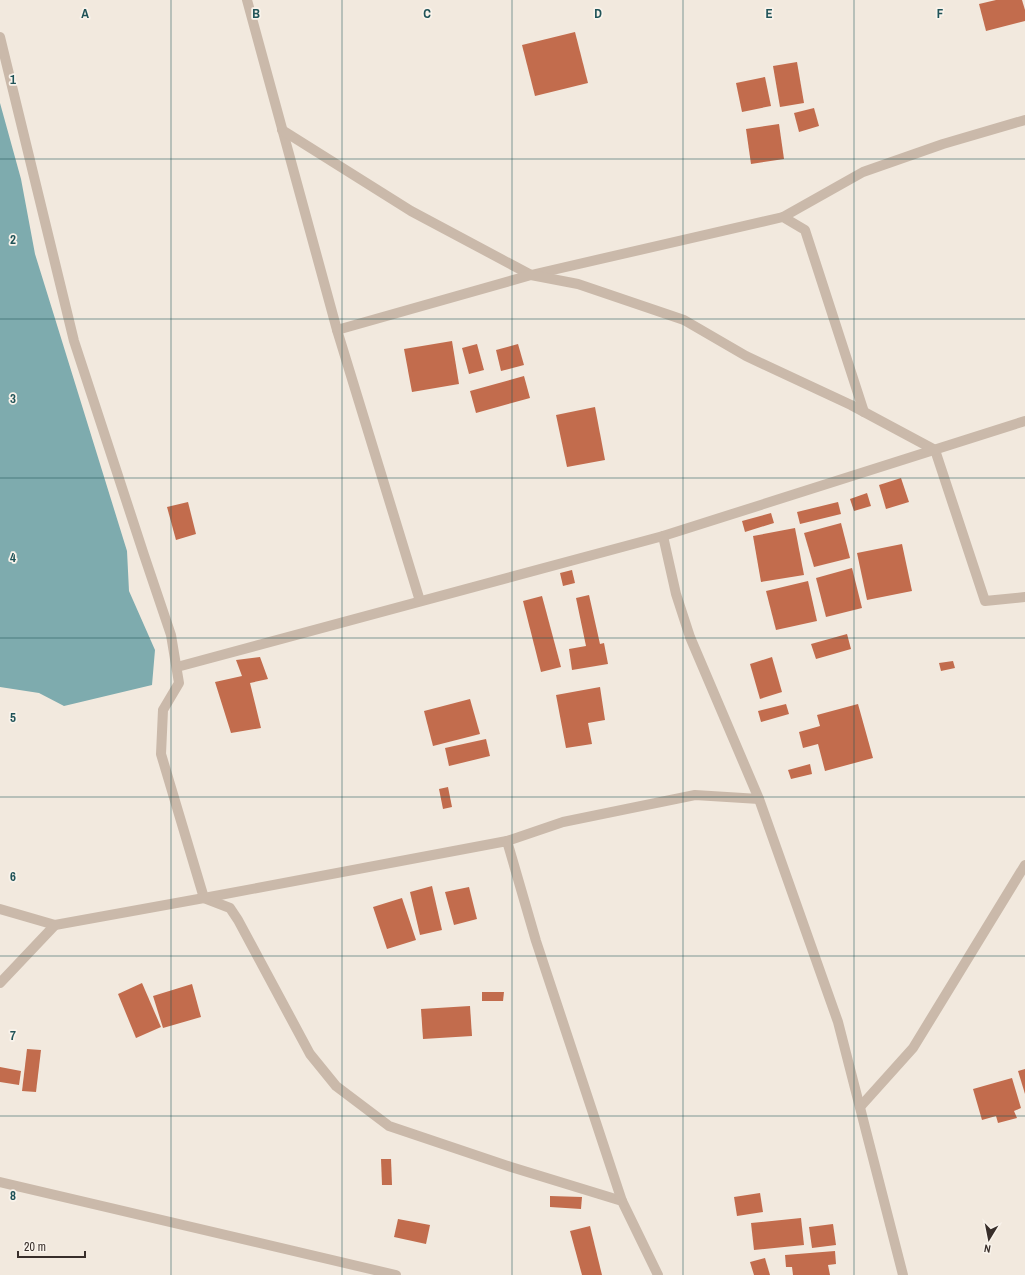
<svg xmlns="http://www.w3.org/2000/svg" width="1025" height="1275" font-family="'Archivo Narrow',sans-serif">
<style>
.water{fill:#7eabae}
.building{fill:#c26c4d}
.lines{fill:none;stroke-linecap:round;stroke-linejoin:round}
.minor{stroke:#cab9aa;stroke-width:10}
.grid{fill:none;stroke:#205358;stroke-width:1;stroke-opacity:0.55}
.grid-label{font-size:13px;text-anchor:middle;font-weight:bold;fill:#205358;stroke:#f9f3eb;stroke-width:3.5;stroke-linejoin:round;paint-order:stroke}
</style>
<rect width="100%" height="100%" fill="#f2e9de"/>
<path class="water" d="M0 103 21 179 35 254 127 551 129 591 155 650 152 685 64 706 39 693 0 687Z"/>
<g class="building">
<path d="M996 0H1022L1025 10V21L986 31 979 4Z"/>
<path d="M575 32 588 83 535 96 522 45Z"/>
<path d="M797 62 804 103 780 107 773 66Z"/>
<path d="M765 77 771 106 742 112 736 83Z"/>
<path d="M814 108 819 126 799 132 794 113Z"/>
<path d="M779 124 784 159 751 164 746 129Z"/>
<path d="M452 341 459 384 412 392 404 349Z"/>
<path d="M477 344 484 370 469 374 462 348Z"/>
<path d="M518 344 524 365 501 371 496 350Z"/>
<path d="M524 376 530 398 476 413 470 391Z"/>
<path d="M595 407 605 460 567 467 556 415Z"/>
<path d="M901 478 909 502 886 509 879 485Z"/>
<path d="M867 493 871 506 854 511 850 499Z"/>
<path d="M188 502 196 534 176 540 167 507Z"/>
<path d="M838 502 841 514 800 524 797 512Z"/>
<path d="M771 513 774 523 745 532 742 521Z"/>
<path d="M841 523 850 558 814 567 804 533Z"/>
<path d="M795 528 804 575 761 582 753 536Z"/>
<path d="M902 544 912 591 867 600 857 553Z"/>
<path d="M852 568 862 608 826 617 816 578Z"/>
<path d="M572 570 575 583 563 586 560 573Z"/>
<path d="M808 581 817 621 776 630 766 591Z"/>
<path d="M589 595 600 644 604 643 608 664 572 670 569 649 586 646 576 598Z"/>
<path d="M542 596 561 667 541 672 523 601Z"/>
<path d="M847 634 851 649 816 659 811 644Z"/>
<path d="M260 657 268 679 250 683 261 728 231 733 215 682 242 676 236 660Z"/>
<path d="M772 657 782 692 760 699 750 664Z"/>
<path d="M953 661 955 668 941 671 939 663Z"/>
<path d="M600 687 605 720 588 723 592 744 566 748 556 695Z"/>
<path d="M470 699 480 734 433 746 424 711Z"/>
<path d="M786 704 789 714 761 722 758 711Z"/>
<path d="M858 704 873 758 825 771 818 744 803 748 799 732 820 726 817 715Z"/>
<path d="M486 739 490 756 449 766 445 748Z"/>
<path d="M810 764 812 774 791 779 788 770Z"/>
<path d="M448 787 452 807 443 809 439 789Z"/>
<path d="M432 886 442 930 420 935 410 892Z"/>
<path d="M469 887 477 919 454 925 445 892Z"/>
<path d="M402 898 416 940 387 949 373 907Z"/>
<path d="M142 983 161 1027 136 1038 118 994Z"/>
<path d="M192 984 201 1017 163 1028 153 996Z"/>
<path d="M482 992H504L503 1001H482Z"/>
<path d="M470 1006 472 1036 423 1039 421 1009Z"/>
<path d="M27 1049 41 1050 36 1092 22 1091Z"/>
<path d="M0 1067 21 1071 19 1085 0 1082Z"/>
<path d="M1025 1069V1094L1018 1071Z"/>
<path d="M1012 1078 1021 1108 1014 1111 1017 1118 998 1123 996 1116 982 1120 973 1089Z"/>
<path d="M381 1159H391L392 1185H382Z"/>
<path d="M760 1193 763 1212 737 1216 734 1197Z"/>
<path d="M550 1196 582 1197 581 1209 550 1207Z"/>
<path d="M801 1218 804 1245 754 1250 751 1223Z"/>
<path d="M398 1219 430 1225 426 1244 394 1237Z"/>
<path d="M833 1224 836 1245 812 1248 809 1227Z"/>
<path d="M590 1226 602 1275H582L570 1231Z"/>
<path d="M835 1251 836 1264 828 1265 830 1275H793L792 1267H786L785 1255Z"/>
<path d="M765 1258 770 1275H754L750 1262Z"/>
</g>
<g class="lines">
<g class="minor">
<path d="M247 0 337 330 420 601"/>
<path d="M0 37 74 341 144 555 171 635 179 683 163 710 161 754 204 898 230 908 238 920 310 1054 336 1086 389 1126 511 1167 622 1201 658 1275"/>
<path d="M282 130 411 211 531 275 783 217 805 230 864 412"/>
<path d="M783 217 863 172 943 144 1025 120"/>
<path d="M337 330 531 275 578 284 684 320 746 356 851 405 935 450 985 601 1025 597"/>
<path d="M663 536 1025 421"/>
<path d="M177 667 663 536 676 594 690 637 759 799 838 1022 903 1275"/>
<path d="M507 841 563 822 695 795 759 799"/>
<path d="M0 909 55 925"/>
<path d="M0 983 55 925 204 898 507 841 536 941 622 1201"/>
<path d="M860 1107 913 1048 1025 865"/>
<path d="M0 1182 396 1275"/>
</g>
</g>
<path class="grid" d="M171 0V1275M342 0V1275M512 0V1275M683 0V1275M854 0V1275M0 159H1025M0 319H1025M0 478H1025M0 638H1025M0 797H1025M0 956H1025M0 1116H1025"/>
<g class="grid-label">
<text x="85" y="18">A</text>
<text x="256" y="18">B</text>
<text x="427" y="18">C</text>
<text x="598" y="18">D</text>
<text x="769" y="18">E</text>
<text x="940" y="18">F</text>
<text x="13" y="84">1</text>
<text x="13" y="244">2</text>
<text x="13" y="403">3</text>
<text x="13" y="562">4</text>
<text x="13" y="722">5</text>
<text x="13" y="881">6</text>
<text x="13" y="1040">7</text>
<text x="13" y="1200">8</text>
</g>
<g transform="translate(989 1239) rotate(190)" stroke="#f9f3eb" stroke-width="3" paint-order="stroke">
<path d="M0-3L7 15L0 10L-7 15Z" fill="#382e2a"/>
<text y="-6" font-size="11" font-weight="bold" text-anchor="middle" fill="#382e2a">N</text>
</g>
<path d="M18 1251v6h67v-6" fill="none" stroke="#382e2a" stroke-width="2"/>
<text x="24" y="1251" font-size="12" fill="#382e2a" stroke="#f9f3eb" stroke-width="3" paint-order="stroke">20 m</text>
</svg>
